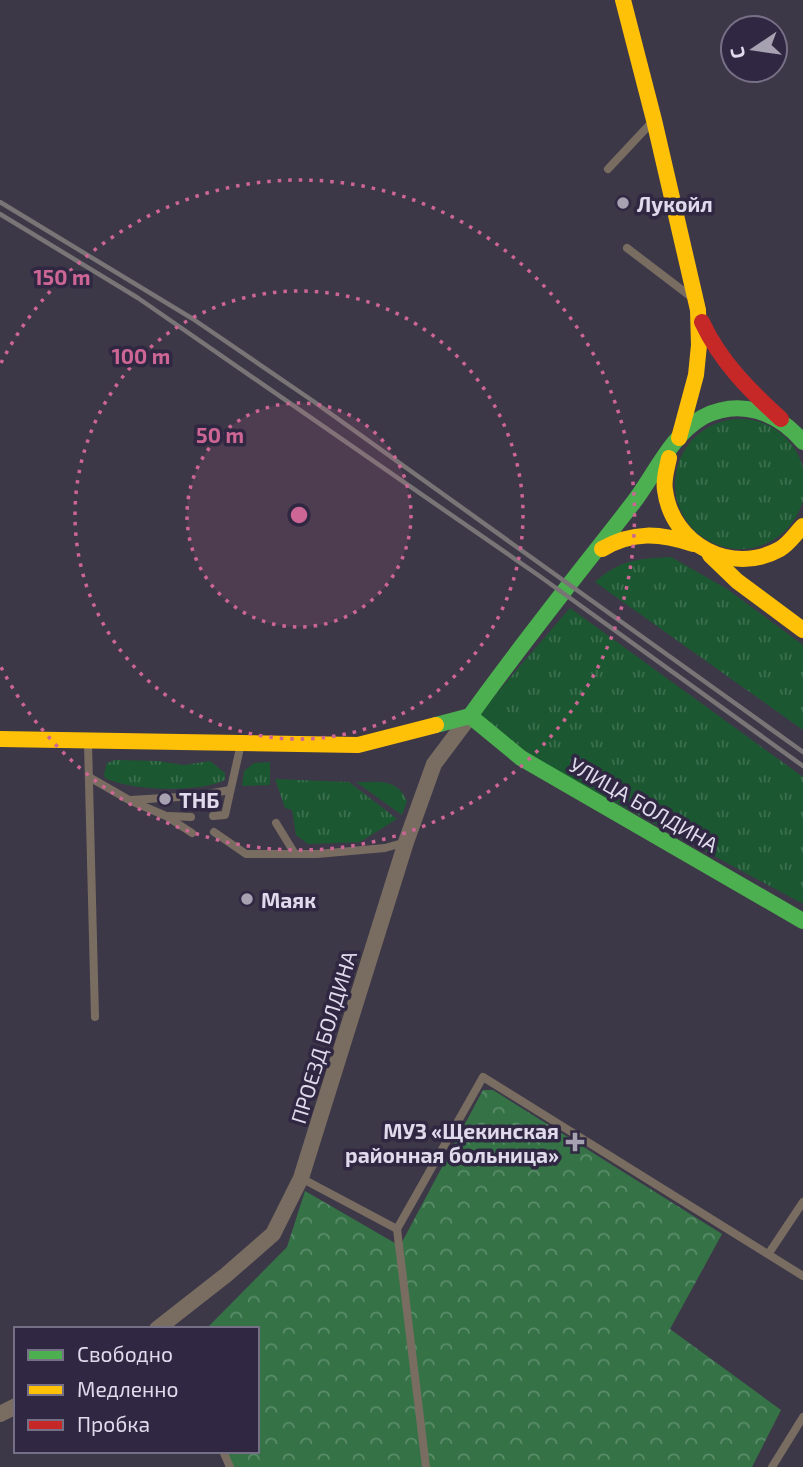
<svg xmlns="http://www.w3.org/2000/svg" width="803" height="1467" font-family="'Exo 2',sans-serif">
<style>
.grass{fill:url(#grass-tufts)}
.forest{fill:url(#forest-crowns)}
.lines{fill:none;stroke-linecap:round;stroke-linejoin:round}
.lane{stroke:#796d62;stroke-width:8}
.street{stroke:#796d62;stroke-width:16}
.fast{stroke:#4caf50;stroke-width:16}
.slow{stroke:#ffc107;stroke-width:16}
.jam{stroke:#c62828;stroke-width:16}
.rail{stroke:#797475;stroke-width:4.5}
.ring{fill:none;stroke:#ce6695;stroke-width:3.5;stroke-dasharray:3.5 7}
.poi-dot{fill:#a6a2b2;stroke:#302842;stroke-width:2.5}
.labels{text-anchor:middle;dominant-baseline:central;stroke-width:7;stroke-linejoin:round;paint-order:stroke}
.poi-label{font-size:21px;font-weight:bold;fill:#dfdbec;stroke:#302842;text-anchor:start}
.street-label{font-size:21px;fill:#dfdbec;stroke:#302842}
.centre{fill:#ce6695;stroke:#302842;stroke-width:3.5}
.ring-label{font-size:21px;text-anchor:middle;font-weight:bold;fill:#ce6695;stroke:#302842;stroke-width:7;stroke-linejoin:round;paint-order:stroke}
</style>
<defs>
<pattern id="grass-tufts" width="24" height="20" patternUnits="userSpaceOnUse" patternTransform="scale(1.75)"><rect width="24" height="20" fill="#1b5831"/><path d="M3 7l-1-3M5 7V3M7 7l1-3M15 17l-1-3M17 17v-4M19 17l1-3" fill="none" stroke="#3c6f4f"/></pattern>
<pattern id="forest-crowns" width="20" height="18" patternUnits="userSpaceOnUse" patternTransform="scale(1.75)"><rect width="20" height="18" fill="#357347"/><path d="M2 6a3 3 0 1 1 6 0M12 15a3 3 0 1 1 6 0" fill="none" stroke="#5b8d6b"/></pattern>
</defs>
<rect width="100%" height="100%" fill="#3d3847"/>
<g class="grass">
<circle cx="740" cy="484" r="65"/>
<path d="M671 557 727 589 803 645V730L595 582C621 559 638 559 671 557Z"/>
<path d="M570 608 803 777V904L524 753 478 715Z"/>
<path d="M115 760 158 761 184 765 210 761 225 773V780C199 793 132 791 105 778L104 774 107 763Z"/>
<path d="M270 762V785L242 786 244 771 254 763Z"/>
<path d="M275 779 349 782 397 819 360 842 308 844 296 835 292 810 285 808Z"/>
<path d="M356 782C378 782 397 778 407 801L402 815Z"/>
</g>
<path class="forest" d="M483 1090H493L722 1234 670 1329 781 1410 752 1467H226L220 1451H257V1329H206L287 1247 305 1191 400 1246Z"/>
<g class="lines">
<g class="lane">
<path d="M608 169 652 122"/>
<path d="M627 248 690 296"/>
<path d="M88 743 95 1017"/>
<path d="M89 777 129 800 166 816 192 833"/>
<path d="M131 800 196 796 230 790"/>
<path d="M169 816 191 817"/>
<path d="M213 816 225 815 240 748"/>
<path d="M276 823 295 854"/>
<path d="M214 832 246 854H317L385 848 406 842"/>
<path d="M301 1178 397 1229"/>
<path d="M769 1253 803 1202"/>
<path d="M223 1451 230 1467"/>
<path d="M426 1467 397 1229 483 1077 803 1276"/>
<path d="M772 1467 803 1417"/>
</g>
<g class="street">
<path d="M157 1329 226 1275 273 1234 301 1178 406 842 434 764 470 716"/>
<path d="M0 1414 16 1406"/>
</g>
<g class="fast">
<path d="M470 716 521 758 803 921"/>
<path d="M436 725 470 716C522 643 578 574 633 503 654 476 671 435 703 417 740 398 778 412 803 442"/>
</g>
<g class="slow">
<path d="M623 0 654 120 698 310 699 345 696 375 679 438"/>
<path d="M669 458C667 468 663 480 665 490 672 545 732 576 780 549 789 544 796 533 803 526"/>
<path d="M602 549C633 531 660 533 693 544"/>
<path d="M710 555 737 581 803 630"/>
<path d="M0 739 358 745 436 725"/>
</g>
<path class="jam" d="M702 322C720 361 749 390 781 419"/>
<g class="rail">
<path d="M0 202 193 319 313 401 803 752"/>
<path d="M0 214 138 298 538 575 803 766"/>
</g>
</g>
<circle cx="299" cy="515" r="112" fill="#ce6695" fill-opacity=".12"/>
<g class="ring">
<circle cx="299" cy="515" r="112"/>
<circle cx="299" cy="515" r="224"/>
<path d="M1 363A335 335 0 1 1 1 667"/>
</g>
<g class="poi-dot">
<circle cx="623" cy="203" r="7"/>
<circle cx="165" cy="799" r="7"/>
<circle cx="247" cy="899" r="7"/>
<path d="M571.5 1131.5h7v7h7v7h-7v7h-7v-7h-7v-7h7z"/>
</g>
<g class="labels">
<g class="poi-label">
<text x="637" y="203">Лукойл</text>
<text x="179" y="799">ТНБ</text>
<text x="261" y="899">Маяк</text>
<text x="559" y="1130" text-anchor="end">МУЗ «Щекинская<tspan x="559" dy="24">районная больница»</tspan></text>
</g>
<g class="street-label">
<text transform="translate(644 804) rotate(30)">УЛИЦА БОЛДИНА</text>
<text transform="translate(323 1037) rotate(-73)">ПРОЕЗД БОЛДИНА</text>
</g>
</g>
<circle cx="299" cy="515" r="10" class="centre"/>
<g class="ring-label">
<text x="62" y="285">150 m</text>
<text x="141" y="364">100 m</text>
<text x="220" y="443">50 m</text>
</g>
<rect x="14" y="1327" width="245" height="126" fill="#302842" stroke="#767086" stroke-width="2"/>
<rect x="28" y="1350" width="35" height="10" fill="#4caf50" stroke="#767086" stroke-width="2"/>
<text x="77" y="1362" font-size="21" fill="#dfdbec">Свободно</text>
<rect x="28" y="1385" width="35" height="10" fill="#ffc107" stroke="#767086" stroke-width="2"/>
<text x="77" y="1397" font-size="21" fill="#dfdbec">Медленно</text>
<rect x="28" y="1420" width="35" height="10" fill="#c62828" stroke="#767086" stroke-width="2"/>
<text x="77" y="1432" font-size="21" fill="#dfdbec">Пробка</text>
<g transform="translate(754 49) rotate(257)"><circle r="33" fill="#302842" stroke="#767086" stroke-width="2"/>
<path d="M0-5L12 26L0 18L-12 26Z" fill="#a6a2b2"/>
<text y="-10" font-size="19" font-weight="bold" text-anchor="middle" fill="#dfdbec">С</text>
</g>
</svg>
